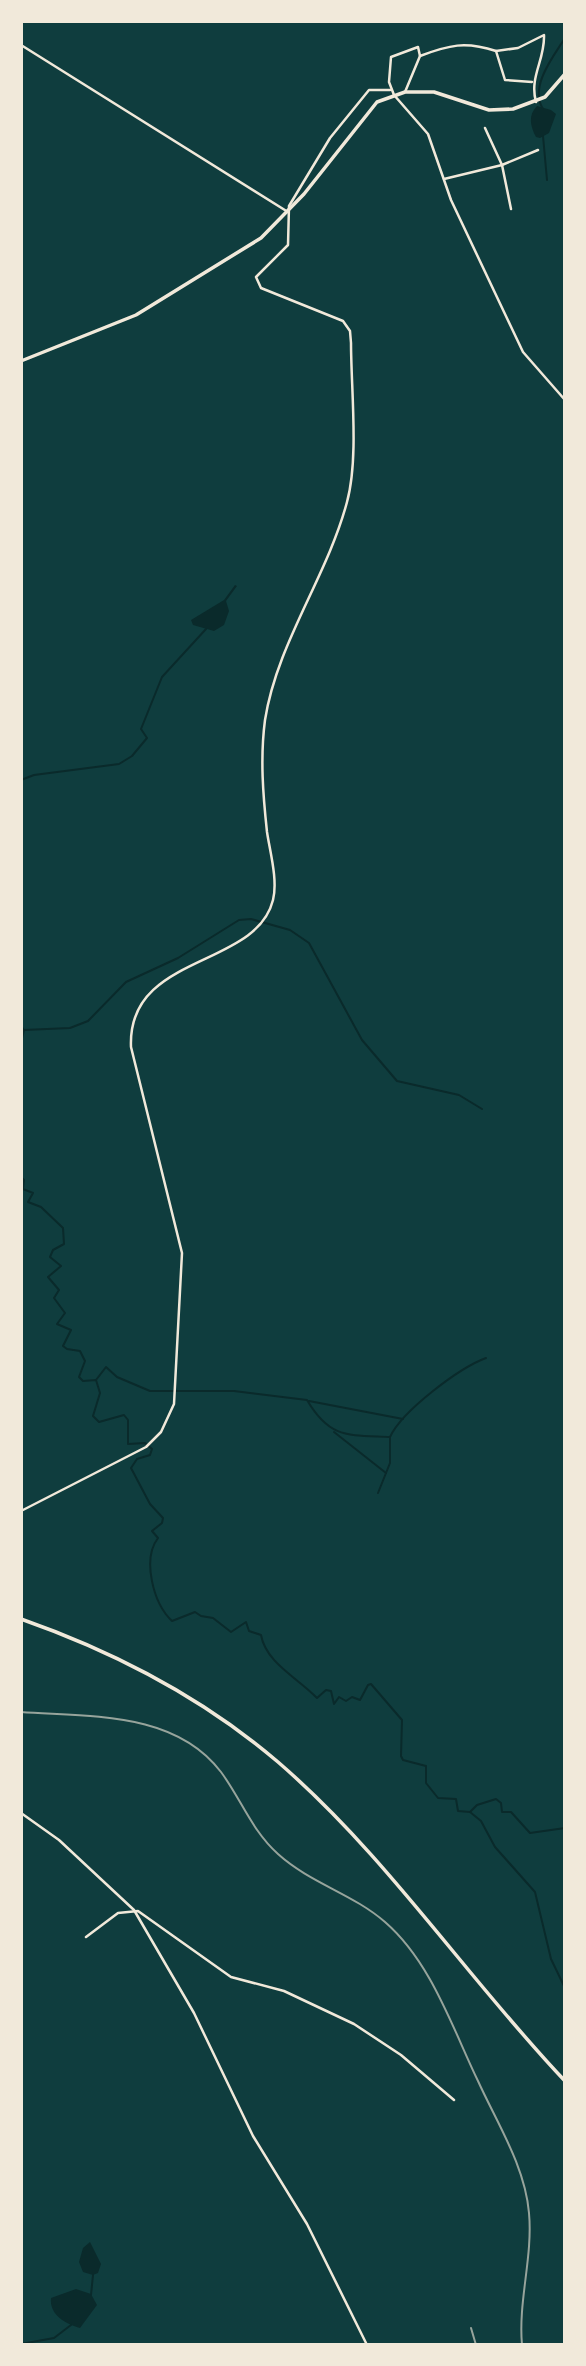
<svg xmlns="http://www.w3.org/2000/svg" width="586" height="2366" font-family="Raleway,sans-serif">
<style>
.water{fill:#0a2a2b}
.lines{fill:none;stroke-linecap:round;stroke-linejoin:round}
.stream{stroke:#0a2a2b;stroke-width:2}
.minor{stroke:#f1e9da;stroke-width:2.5}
.tertiary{stroke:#f1e9da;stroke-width:2.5}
.secondary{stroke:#f1e9da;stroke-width:3.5}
.primary{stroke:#f1e9da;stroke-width:3.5}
.rail{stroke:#97a49c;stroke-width:2}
</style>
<rect width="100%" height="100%" fill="#0f3d3e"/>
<g class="water">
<path d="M537 106 551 110 556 114 549 133 540 138 536 137C530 126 528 115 537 106Z"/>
<path d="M235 585 237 586 226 601 229 611 224 625 214 631 193 625 191 620 224 600Z"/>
<path d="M90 2242 101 2264 98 2273 93 2275 83 2272 79 2262 83 2248Z"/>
<path d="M76 2289 91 2294 97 2305 80 2328C66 2324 49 2315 51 2298Z"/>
</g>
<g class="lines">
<g class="stream">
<path d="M543 109C529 87 553 57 565 38"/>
<path d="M543 136 547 180"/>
<path d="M21 780 34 775 119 764 132 756 147 738 141 729 162 677 206 629"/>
<path d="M21 1026 24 1030 21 1042"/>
<path d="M24 1030 70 1028 88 1021 126 982 178 958 239 920 251 919 290 930 309 943 362 1040 397 1081 459 1095 482 1109"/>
<path d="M21 1177 24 1180 23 1189 33 1193 28 1202 41 1207 63 1228 64 1244 53 1250 50 1257 61 1266 48 1277 59 1290 54 1298 65 1313 57 1324 71 1330 63 1346 67 1349 80 1351 85 1361 79 1377 83 1381 96 1380 100 1393 93 1416 99 1422 124 1415 128 1420V1444L145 1443 152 1449 150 1455 137 1459 131 1468 150 1504 163 1518 162 1523 152 1531 158 1538C142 1559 153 1603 172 1621L195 1612 201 1616 213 1618 231 1632 246 1622 249 1631 261 1635C266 1663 298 1678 317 1698L326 1690 331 1691 334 1704 339 1697 346 1701 352 1697 360 1700 368 1685 371 1684 402 1720 401 1756 403 1760 426 1766V1783L438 1798 456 1799 458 1811 470 1812 477 1805 496 1799 501 1803 502 1812H511L530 1833 565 1828"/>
<path d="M96 1380 106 1367 117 1377 150 1391H234L307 1400C330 1439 348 1435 390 1437 402 1411 459 1368 486 1358"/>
<path d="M309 1401 403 1419"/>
<path d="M334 1432 386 1473"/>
<path d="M378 1493 390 1463V1437"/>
<path d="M470 1812 481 1821 495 1847 535 1892 551 1959 565 1988"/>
<path d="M91 2295 93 2275"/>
<path d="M21 2344 54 2338 71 2325"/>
</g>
<g class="minor">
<path d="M21 45 288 212"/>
<path d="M496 51 518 48 544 35C545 60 529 77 536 102"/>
<path d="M420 56C449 45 465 41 496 51L505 80 532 82"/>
<path d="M394 95 389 82 391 57 418 47 420 56 405 92"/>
<path d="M485 128 502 165 511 209"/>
<path d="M444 179 502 165 538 150"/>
<path d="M21 1511 146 1447 161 1432 174 1404 182 1253 131 1047C127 953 256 969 273 900 278 880 270 852 267 832 263 795 260 758 265 720 277 643 327 577 347 502 359 458 351 389 351 343L350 331 343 321 261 288 256 277 288 245 289 206 330 138 369 90H390"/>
<path d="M86 1937 118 1913 138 1911 231 1977 284 1991 354 2024 401 2055 454 2100"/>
</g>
<g class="tertiary">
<path d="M394 95 428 134 451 200 523 352 565 400"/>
<path d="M21 1813 59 1840 134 1910 194 2013 253 2136 307 2224 367 2345"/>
</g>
<path class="secondary" d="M21 361 136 315 261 238 304 194 377 102 405 92H434L489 110 513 109 545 97 565 74"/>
<path class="primary" d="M21 1619C115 1652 202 1697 278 1762 387 1856 467 1978 565 2081"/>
<g class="rail">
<path d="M21 1712C90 1717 175 1711 221 1772 241 1799 252 1831 278 1854 310 1883 353 1894 385 1922 431 1962 452 2027 478 2081 497 2123 525 2166 529 2213 533 2257 518 2301 522 2345"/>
<path d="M471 2328 476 2345"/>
</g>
</g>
<rect width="586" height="2366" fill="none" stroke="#f1e9da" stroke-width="46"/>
</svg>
